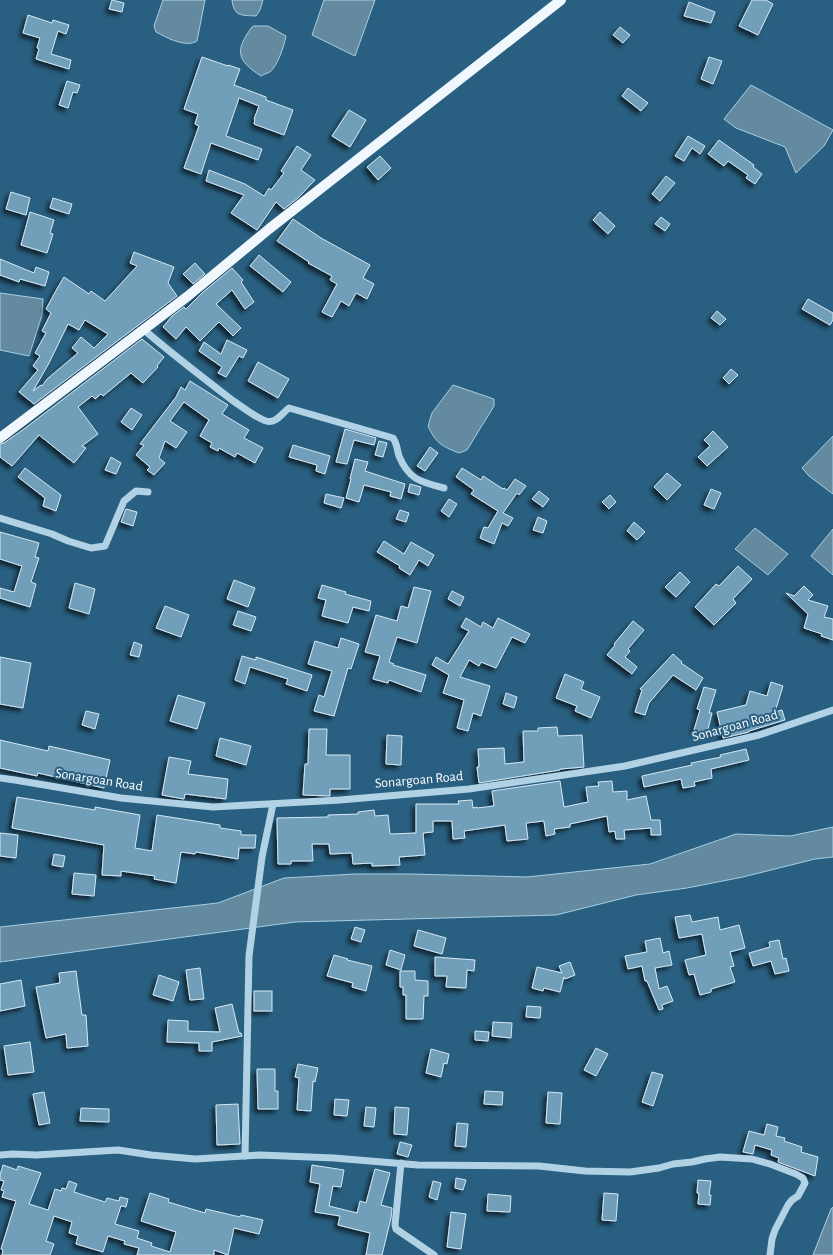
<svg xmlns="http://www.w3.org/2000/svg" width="833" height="1255" font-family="'Alegreya Sans',sans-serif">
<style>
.water{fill:#648aa0;stroke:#a6cfe5}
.building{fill:#719eb8;stroke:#d4e9f5;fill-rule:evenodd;filter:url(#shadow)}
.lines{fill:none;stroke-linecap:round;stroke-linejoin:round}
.minor{stroke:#b1d2e5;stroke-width:7}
.major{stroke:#f1f8fd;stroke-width:10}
.labels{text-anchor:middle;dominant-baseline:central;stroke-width:4;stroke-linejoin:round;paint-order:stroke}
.street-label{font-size:14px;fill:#fff;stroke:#295f80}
</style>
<defs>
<filter id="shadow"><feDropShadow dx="-3.5" dy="3.5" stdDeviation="2" flood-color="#0009"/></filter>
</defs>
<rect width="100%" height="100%" fill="#295f80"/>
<g class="water">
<path d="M163 0H205L197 41C186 48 167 38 156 32L154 26Z"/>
<path d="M232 0H263L260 10 256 16C241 15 234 17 232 0Z"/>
<path d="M324 0H375L355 56 312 35Z"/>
<path d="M254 26H268L286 36C284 46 278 65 270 72 268 73 264 74 261 76 236 60 235 50 252 27Z"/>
<path d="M751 85 833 130 824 146 796 173 785 147 736 128 724 119Z"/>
<path d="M0 293 43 299 42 315 29 356 0 350Z"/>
<path d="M453 385 494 399V406L467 450 459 453C441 446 436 443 428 426L432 413Z"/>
<path d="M833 436V494L809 476 802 468Z"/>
<path d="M755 528 788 554 768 575 735 549Z"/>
<path d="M833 529V575L811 556Z"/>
<path d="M833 827V857L815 859 743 877 687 888 636 895 556 915 295 922 0 962V927L218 903 284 878 355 874H412L527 877 650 864 736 834 790 836Z"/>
<path d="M833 1207V1255H813L831 1209Z"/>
</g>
<g class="building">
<path d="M112 0 124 3 122 12 109 9Z"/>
<path d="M752 0H766L773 4 758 35 739 26Z"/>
<path d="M689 2 715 12 711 23 684 16Z"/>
<path d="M28 15 52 23 53 20 69 25 66 34 58 31 51 54 71 60 69 69 36 59 39 49 37 48 40 38 23 33Z"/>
<path d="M620 27 630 35 623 43 613 35Z"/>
<path d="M202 57 228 66V65L240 69 234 85 266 97V100L293 110 284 135 254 124 255 119H254L259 106 239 98 226 136 262 149 258 160 211 143 201 174 184 168 199 126 195 124 198 114 184 109Z"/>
<path d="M709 57 722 61 713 84 701 79Z"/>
<path d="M67 81 80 85 77 93 73 92 68 108 59 105Z"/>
<path d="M628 88 648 103 641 111 622 96Z"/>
<path d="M349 110 366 120 350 147 332 136Z"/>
<path d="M688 136 705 146 700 154 692 148 684 161 675 156Z"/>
<path d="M719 140 754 165 753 167 762 174 755 184 746 178 748 175 728 161 724 166 708 154Z"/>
<path d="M297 146 311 155 301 170 315 180 298 198 284 209 276 202 257 230 231 213 244 195 206 181 209 170 245 184 264 196 269 188 271 190 284 173 281 171Z"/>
<path d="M380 156 391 168 378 180 367 167Z"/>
<path d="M666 176 675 183 660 201 652 194Z"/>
<path d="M11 192 30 198 26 215 6 209Z"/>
<path d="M53 198 72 204 69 214 50 208Z"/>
<path d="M30 212 54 220 50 233 53 234 47 253 21 245Z"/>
<path d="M600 212 615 226 608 234 593 220Z"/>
<path d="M661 217 670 224 665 231 655 224Z"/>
<path d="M293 219 321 238 370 265 363 278 374 284 367 299 356 293 349 306 341 301 332 317 322 312 337 284 330 280 332 276 308 263 309 262 277 241Z"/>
<path d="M134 252 174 267 168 283 177 296 34 404 19 392 38 370 33 366 40 356 35 353 46 333 42 331 51 313 46 309 58 287 64 277 89 294 91 291 105 301 137 266 130 263ZM85 320 108 334 94 348 81 337 72 348 78 353 47 379 42 386 41 385 33 391 49 363 68 324 79 330Z"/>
<path d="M259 255 291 282 283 292 250 266Z"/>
<path d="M0 259 34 273 36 267 49 272 45 286 20 279 19 282 0 275Z"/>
<path d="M195 263 205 274 193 284 183 274Z"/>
<path d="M232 268 243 280 241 282 254 302 245 309 232 290 216 304 241 328 233 336 219 322 200 341 186 327 176 339 163 327 172 316 184 307 186 309 202 293Z"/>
<path d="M808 299 833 313V320L830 325 802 309Z"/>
<path d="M717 311 726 319 720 325 711 318Z"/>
<path d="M142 339 164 357 157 366 158 367 143 383 131 373 103 396 101 394 95 399 92 396 78 407 98 434 82 446 86 448 74 463 39 435 12 466 0 457V444L4 443 24 429Z"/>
<path d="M227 340 247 350 243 358 239 356 226 377 218 373 222 367 199 351 204 342 221 354Z"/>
<path d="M258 362 289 379 278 398 248 381Z"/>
<path d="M731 369 738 375 729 384 723 378Z"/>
<path d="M190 381 228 405 222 414 249 430 244 438 263 448 255 463 237 453 235 457 219 448 218 451 210 447 212 443 200 436 209 420 184 402 170 421 187 432 176 448 165 441 159 458 165 463 154 475 147 470 150 467 136 455 144 445 140 444 176 397 181 387 185 390Z"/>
<path d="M131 408 142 415 132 430 121 422Z"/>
<path d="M345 429 376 438 374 445 354 440 347 464 336 462Z"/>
<path d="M713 431 728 447 707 466 698 457 710 446 704 440Z"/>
<path d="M379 441 387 443 383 457 375 455Z"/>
<path d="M293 445 330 456 325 474 316 471 317 465 289 457Z"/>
<path d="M430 447 438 453 425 471 417 466Z"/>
<path d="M111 457 121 463 116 474 105 470Z"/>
<path d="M355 459 368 462 365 471 405 484 401 499 390 496 391 492 364 485 359 502 346 498 351 479H350Z"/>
<path d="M25 468 61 495 56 511 43 506 45 498 18 477Z"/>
<path d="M462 468 481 480 483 476 503 489 504 488 507 490 515 479 526 486 519 495 517 493 503 513 513 518 508 526 502 523 494 544 480 538 484 527 488 528 498 511 471 494 474 490 456 477Z"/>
<path d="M667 473 681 485 667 500 654 487Z"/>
<path d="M410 484 421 487 419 495 408 492Z"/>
<path d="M711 489 721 493 714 509 704 505Z"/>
<path d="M539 491 549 499 543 507 532 499Z"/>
<path d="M326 494 344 498 341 508 324 503Z"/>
<path d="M610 495 616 502 609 509 602 502Z"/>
<path d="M449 499 457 504 449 517 441 511Z"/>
<path d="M126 509 137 512 133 526 121 522Z"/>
<path d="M400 510 409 513 406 522 396 519Z"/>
<path d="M538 517 547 521 543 533 533 530Z"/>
<path d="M634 522 645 532 637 540 627 531Z"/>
<path d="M0 532 39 543 35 557 39 558 31 582 36 584 30 607 0 598V588L14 592 22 566 0 559Z"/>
<path d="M384 541 404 554 411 542 434 555 428 566 419 560 410 575 399 568 400 566 377 552Z"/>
<path d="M738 566 752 579 733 599 736 603 714 625 695 607 716 584 719 586Z"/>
<path d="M680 572 690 582 676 597 665 587Z"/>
<path d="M234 580 255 588 248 607 227 599Z"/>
<path d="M75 583 95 589 89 614 69 608Z"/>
<path d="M322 585 346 592 345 594 371 601 369 611 353 607 348 623 322 616 326 600 318 598Z"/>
<path d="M804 586 813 595 808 600 828 606 824 617 833 619V640L821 636 822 634 804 628 808 614 786 593 794 596Z"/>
<path d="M414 587 431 591 417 643 397 637 389 662 394 664 393 665 426 675 421 692 389 680 388 683 373 679 380 656 365 652 376 615 397 621 401 606 408 608Z"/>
<path d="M452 591 464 597 460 606 448 599Z"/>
<path d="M165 606 189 615 181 637 156 628Z"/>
<path d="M238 611 256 617 251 631 233 625Z"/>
<path d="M466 618 481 627 483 622 493 628 498 618 530 634 525 643 512 637 496 668 481 662 479 666 469 660 460 677 490 686 481 716 473 713 468 731 457 728 464 700 443 693 449 675 432 665 436 657 448 664 469 631 461 627Z"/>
<path d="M633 621 644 630 628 649 630 651 625 657 637 667 632 674 607 655 615 645 614 644Z"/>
<path d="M341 638 359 644 351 669 348 668 334 716 314 711 319 695 324 697 332 671 308 664 315 641 338 648Z"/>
<path d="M134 642 142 645 139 657 130 655Z"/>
<path d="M673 654 682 662 681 663 703 678 696 690 673 675 649 703 645 715 635 712 642 690 640 689Z"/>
<path d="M242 656 256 660V657L312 675 307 691 286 684 288 679 250 667 245 684 235 680Z"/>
<path d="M0 657 31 663 23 708 0 704Z"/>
<path d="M565 674 584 682 581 689 600 697 591 718 575 711 577 706 556 698Z"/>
<path d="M771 682 783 686 775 712 782 710 785 720 749 731V732L723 738 717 712 746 705 750 691 767 696Z"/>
<path d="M704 687 716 690 709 713H712L707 733 694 730 700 710 697 709Z"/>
<path d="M506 693 517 697 514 708 503 704Z"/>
<path d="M178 695 205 703 197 729 170 721Z"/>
<path d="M86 711 99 714 95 729 82 725Z"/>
<path d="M557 727 558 736 582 735 584 767 560 769V770L479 783 477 767H479L478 749 504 748 505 764 524 762 523 731H538V728Z"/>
<path d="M309 729H327L326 755H350V789H330V796L303 795 305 764H308Z"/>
<path d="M387 735 402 736 401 765 386 764Z"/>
<path d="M220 738 251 746 246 765 216 756Z"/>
<path d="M0 740 48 751 49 746 110 760 104 788 38 773 37 776 0 768Z"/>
<path d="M746 749 749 760 711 769 712 778 694 782 695 786 683 788 681 779 644 787 642 776 692 765 691 763 721 757 720 755Z"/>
<path d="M169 757 191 761 188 774 228 779 226 799 185 794 184 799 162 795Z"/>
<path d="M560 781 564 807 588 802 586 787 599 786 598 782 612 781 613 792 627 791V800L646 796 651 820H660L661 835H651V828L624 830 625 839H616L615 831 609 832 607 816 570 824V827L554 829 555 834 546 836 544 821 526 823 528 839 507 841 505 825 464 831 465 838 453 839 452 821H433V832L423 833 425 855 399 857 400 865 372 866V863L353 864 352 853 330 854 329 844H312L313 861H291V864H278L277 818 328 817V815L358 814V812L374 810 375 816 388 815 390 834 416 833V804H459L458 801 472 800 473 808 477 807V808L494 806 492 791Z"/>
<path d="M17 797 95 810V807L140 815 135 848 152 851 157 815 220 825V828L241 831V835H256L255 848H239L238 859 196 852 195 854 181 852 176 883 154 879 155 876 121 871V876L102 875 104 845 12 828Z"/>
<path d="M0 833 18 835 16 858 0 856Z"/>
<path d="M54 854 65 856 63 867 52 865Z"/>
<path d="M74 873 96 875 94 896 72 894Z"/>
<path d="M690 915 692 922 718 917 720 930 739 925 745 948 730 952 734 966 730 967 735 982 711 989V992L700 995 694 974 689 975 685 960 706 955 702 934 679 938 675 917Z"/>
<path d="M355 927 365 930 361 942 351 939Z"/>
<path d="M418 930 446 938 442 954 414 946Z"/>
<path d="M660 938 663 953 669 951 672 965 655 968 659 989 667 986 673 1001 662 1005 663 1009 659 1010 647 981H645L642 966 628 969 625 956 647 952 645 941Z"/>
<path d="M779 940 783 959 786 958 789 971 775 974 771 961 753 966 749 953 770 947 769 942Z"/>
<path d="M390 950 405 955 401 970 386 965Z"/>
<path d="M334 955 348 959 347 960 372 966 366 991 352 987 353 983 327 976Z"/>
<path d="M435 957 475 960 474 971 467 970 466 988 446 987 447 976H435Z"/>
<path d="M570 962 575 975 565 979 564 977 560 992 544 988 543 991 532 988 537 967 562 973 559 966Z"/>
<path d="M200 968 204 999 190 1000 186 970Z"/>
<path d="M76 971 82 1015H86L88 1046 67 1048 66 1034 46 1038 36 987 60 983 59 973Z"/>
<path d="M400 971H415V980L428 981V996H424L423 1019H406V995H403V987H400Z"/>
<path d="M159 975 179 982 173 1001 153 995Z"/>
<path d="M21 980 25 1006 0 1011V984Z"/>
<rect x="254" y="991" width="18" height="20"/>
<path d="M232 1004 239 1033H241L242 1036 212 1042V1051H199V1043L167 1042 168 1020 188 1021V1031L220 1032 215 1008Z"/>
<path d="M527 1006 541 1007 540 1018 526 1017Z"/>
<path d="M493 1022 512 1023 511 1038 492 1036Z"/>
<path d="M475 1031 489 1032 488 1041 475 1040Z"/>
<path d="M30 1042 34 1072 8 1075 4 1046Z"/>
<path d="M596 1048 608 1054 596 1076 584 1070Z"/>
<path d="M431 1049 449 1054 447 1064 444 1063 441 1077 426 1073Z"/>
<path d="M298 1064 318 1068 315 1082 313 1081 311 1111 297 1110 299 1078 295 1077Z"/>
<path d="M257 1069H275V1091H278V1109H258Z"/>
<path d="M652 1072 663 1075 653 1106 642 1102Z"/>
<path d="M485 1091 503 1092 502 1105 484 1104Z"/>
<path d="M44 1092 50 1123 39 1125 33 1094Z"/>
<path d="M548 1092 562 1093 560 1124 546 1123Z"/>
<path d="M335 1099 349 1100 347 1116 334 1115Z"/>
<path d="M238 1104 240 1144 217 1145 216 1105Z"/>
<path d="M366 1107 376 1108 374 1127 364 1126Z"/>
<path d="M395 1107 409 1108 407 1135 394 1134Z"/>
<path d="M81 1108 109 1109V1122L80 1121Z"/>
<path d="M457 1123 468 1124 466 1147 455 1146Z"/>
<path d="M767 1124 778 1127 776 1136 785 1138 784 1141 802 1147 801 1152 818 1157 815 1176 778 1162 779 1158 771 1155 772 1150 755 1145 753 1154 743 1152 749 1131 764 1135Z"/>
<path d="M400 1142 412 1145 408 1157 397 1154Z"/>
<path d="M3 1165 17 1170 18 1166 41 1173 29 1204 48 1210 55 1189 61 1191 62 1188 66 1189 69 1181 77 1184 74 1192 105 1202 107 1198 119 1201 120 1197 128 1199 126 1207 121 1206 115 1224 139 1231 137 1238 152 1243 151 1246 170 1252 176 1232 141 1221 150 1193 169 1199 168 1202 205 1213 206 1209 240 1217 241 1215 263 1220 259 1234 234 1228 228 1255 214 1250V1255H137L139 1248 124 1244 125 1241 108 1236 103 1252 76 1244 78 1236 69 1233 72 1222 54 1216 46 1241 54 1244 50 1255H2L3 1250 1 1249 16 1201 2 1197 4 1191 1 1190 4 1181 0 1180V1175Z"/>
<path d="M312 1165 344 1170 341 1187 333 1186 329 1206 357 1213 360 1201 366 1203 375 1169 390 1173 381 1205 392 1208 391 1218 382 1255H366L370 1233 338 1225 340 1216 315 1212 320 1184 310 1182Z"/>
<path d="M456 1178 466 1180 463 1190 455 1188Z"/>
<path d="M698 1180 711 1181 709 1195H711L710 1205 698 1204 699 1193H697Z"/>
<path d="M433 1181 441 1183 437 1200 429 1197Z"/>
<path d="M604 1193 618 1194 616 1221 602 1220Z"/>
<path d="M488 1194 511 1196 510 1212 487 1211Z"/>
<path d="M451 1212 466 1214 461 1249 447 1247Z"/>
</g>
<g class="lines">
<g class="minor">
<path d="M143 329C172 354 202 377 232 400 241 406 256 418 266 421 276 424 282 413 289 408L393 438C397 443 397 450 399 456 409 480 421 482 444 488"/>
<path d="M0 518 52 534 68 541 91 548 105 546 124 501 136 491 148 492"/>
<path d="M0 778 15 780 121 798 213 807 340 800 469 789 625 766 759 735 833 710"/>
<path d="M0 1155 13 1154 36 1155 118 1150 151 1155 195 1159 260 1155 334 1158 418 1165 539 1166 585 1171 630 1172 659 1168 673 1164 692 1162 705 1159 720 1157 752 1159 770 1164 796 1174 803 1178 805 1183 798 1196 792 1200 788 1205 775 1230 772 1239 770 1255"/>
<path d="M245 1156 249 956 262 857 273 804"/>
<path d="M401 1163 395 1225 396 1229 434 1255"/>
</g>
<path class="major" d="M0 438 188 296 269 229 561 0"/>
</g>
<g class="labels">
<g class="street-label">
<text transform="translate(735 726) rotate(-15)">Sonargoan Road</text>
<text transform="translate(99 780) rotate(9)">Sonargoan Road</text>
<text transform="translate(419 780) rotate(-5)">Sonargoan Road</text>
</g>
</g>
</svg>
